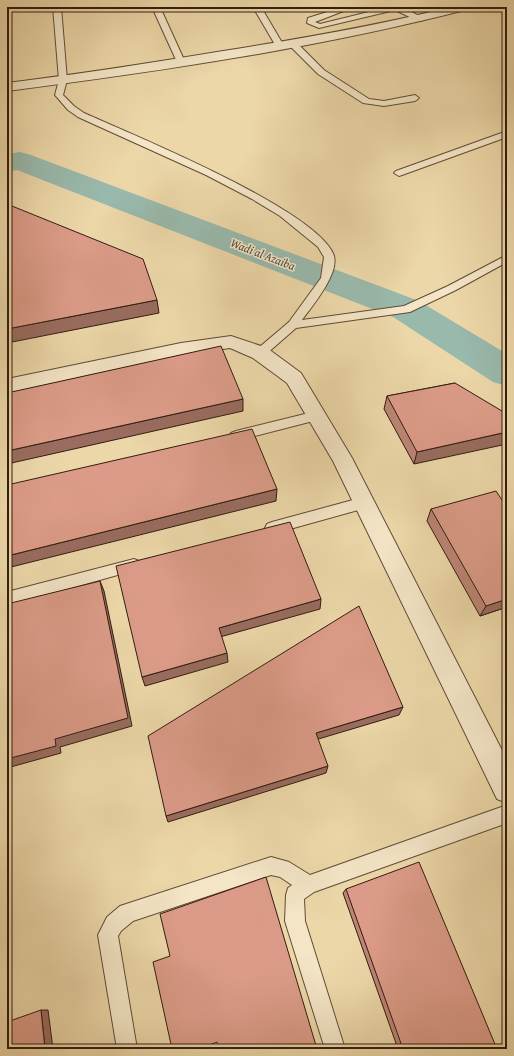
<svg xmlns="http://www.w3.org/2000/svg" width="514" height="1056" font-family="'Gentium Book Plus',serif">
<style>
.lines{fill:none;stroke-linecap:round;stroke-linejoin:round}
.river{fill:#99b9ac;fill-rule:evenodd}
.service-casing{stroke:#604b36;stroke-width:2}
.minor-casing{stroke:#604b36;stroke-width:2}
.service{fill:#f3e5c6;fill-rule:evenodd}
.minor{fill:#f3e5c6;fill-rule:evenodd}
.wall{fill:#bc8575;stroke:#321c10}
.shaded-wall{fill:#996c5f;stroke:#321c10}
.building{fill:#db9b88;stroke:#321c10}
.labels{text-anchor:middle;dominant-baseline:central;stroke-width:3;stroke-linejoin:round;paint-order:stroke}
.far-water-label{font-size:12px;font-style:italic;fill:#514b3f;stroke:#f3e5c6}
</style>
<rect width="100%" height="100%" fill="#ecd7a8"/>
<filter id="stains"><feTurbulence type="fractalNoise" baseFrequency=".005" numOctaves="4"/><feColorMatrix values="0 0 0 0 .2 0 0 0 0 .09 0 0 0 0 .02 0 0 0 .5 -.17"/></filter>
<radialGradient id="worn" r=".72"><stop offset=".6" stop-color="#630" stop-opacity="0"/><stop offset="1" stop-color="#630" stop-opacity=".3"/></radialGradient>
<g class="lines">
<path class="river" d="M20 152 31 155 419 301 507 354V386L493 382 393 317 17 170 7 172V154Z"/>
<defs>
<g id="service">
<path d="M53 7H61L67 80 63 95 74 106 84 113C131 134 320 211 334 256 339 274 313 305 302 320L404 306 448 286 507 255V262L456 290 410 312 296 328 264 356H256L254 353 256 350 289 322 321 278 324 257 318 247 280 216 252 199 206 175 78 117 68 110 55 95 59 80Z"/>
<path d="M152 7H160L185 62 184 64H181L177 62Z"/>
<path d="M253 7H261L284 46 283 48H277Z"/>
<path d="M343 7H354L315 22 320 24 389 7H402L425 19 421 21H418L395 10 319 28 307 23 308 18Z"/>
<path d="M289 41H295L324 70 369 99 384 101 415 95 419 98 415 101 384 106 363 103 318 74 289 45Z"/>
<path d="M507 131V137L402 175 399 176 394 173 396 171Z"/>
<path d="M317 411 321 413 323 416 321 419 236 441 231 439 230 436 231 433 236 431Z"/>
<path d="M364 497 369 499 371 503 369 507 272 534 267 532 265 528 267 524 272 522Z"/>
<path d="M134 559 139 561 141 565 139 569 7 606V592Z"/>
<path d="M507 805V823L314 892 304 899 305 921 345 1049H325L285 921 286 895 288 888 292 885 280 877 271 875 133 921 121 931 118 936 137 1049H117L98 935 107 917 120 906 271 857 289 862 310 875Z"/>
</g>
<g id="minor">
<path d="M451 7H471L469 9C318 48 162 71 7 91V83C79 74 151 63 223 51 299 39 376 26 451 7Z"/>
<path d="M231 336 267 348 301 373 352 458 507 760V803L497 799 333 461 287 383 253 358 230 348 181 355 7 393V379L181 343Z"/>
</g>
</defs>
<use href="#service" class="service-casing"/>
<use href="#minor" class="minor-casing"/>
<use href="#service" class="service"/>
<use href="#minor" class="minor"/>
</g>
<g class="wall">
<path d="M455 383 414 464 384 409 387 396Z"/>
<path d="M504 503H507V607L480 616 427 521 431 509Z"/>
<path d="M346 889 497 1049H398L343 893Z"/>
</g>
<g class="shaded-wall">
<path d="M157 300 159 313 7 343V329Z"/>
<path d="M243 399V411L7 464V451Z"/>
<path d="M507 432V444L414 464 417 452Z"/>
<path d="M277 489 276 501 7 568V556Z"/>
<path d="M100 581 104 591 132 726 60 747 61 753 7 768V759L55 739Z"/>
<path d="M321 599 320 609 220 637 219 628Z"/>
<path d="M507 599V607L480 616 486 606Z"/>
<path d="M227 653 228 662 145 686 142 677Z"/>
<path d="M403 707 399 715 315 740 316 733Z"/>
<path d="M328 766 326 773 168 822 166 816Z"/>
<path d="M41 1010H48L53 1049H45Z"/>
</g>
<g class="building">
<path d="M7 204 143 259 157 300 7 329Z"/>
<path d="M221 346 243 399 7 451V393Z"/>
<path d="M455 383 507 414V432L417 452 387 396Z"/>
<path d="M252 429 277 489 7 556V485Z"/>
<path d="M496 491 504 503H507V599L486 606 431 509Z"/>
<path d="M290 522 321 599 219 628 227 653 142 677 116 566Z"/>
<path d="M100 581 128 718 55 739 56 746 7 759V604Z"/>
<path d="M359 606 403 707 316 733 328 766 166 816 148 736Z"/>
<path d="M419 862 497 1049H403L346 889Z"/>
<path d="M266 877 317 1049H219L217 1042 200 1049H172L153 962 170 956 160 914Z"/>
<path d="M41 1010 45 1049H7V1022Z"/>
</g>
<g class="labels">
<g class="far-water-label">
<text transform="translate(263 254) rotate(21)">Wadi al Azaiba</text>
</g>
</g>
<rect width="514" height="1056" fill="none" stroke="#ecd7a8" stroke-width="24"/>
<rect x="8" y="8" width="498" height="1040" fill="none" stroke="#321c10" stroke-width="2"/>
<rect x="12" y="12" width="490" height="1032" fill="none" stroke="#321c10"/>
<rect width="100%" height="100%" filter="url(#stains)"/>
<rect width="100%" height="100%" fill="url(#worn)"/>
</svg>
